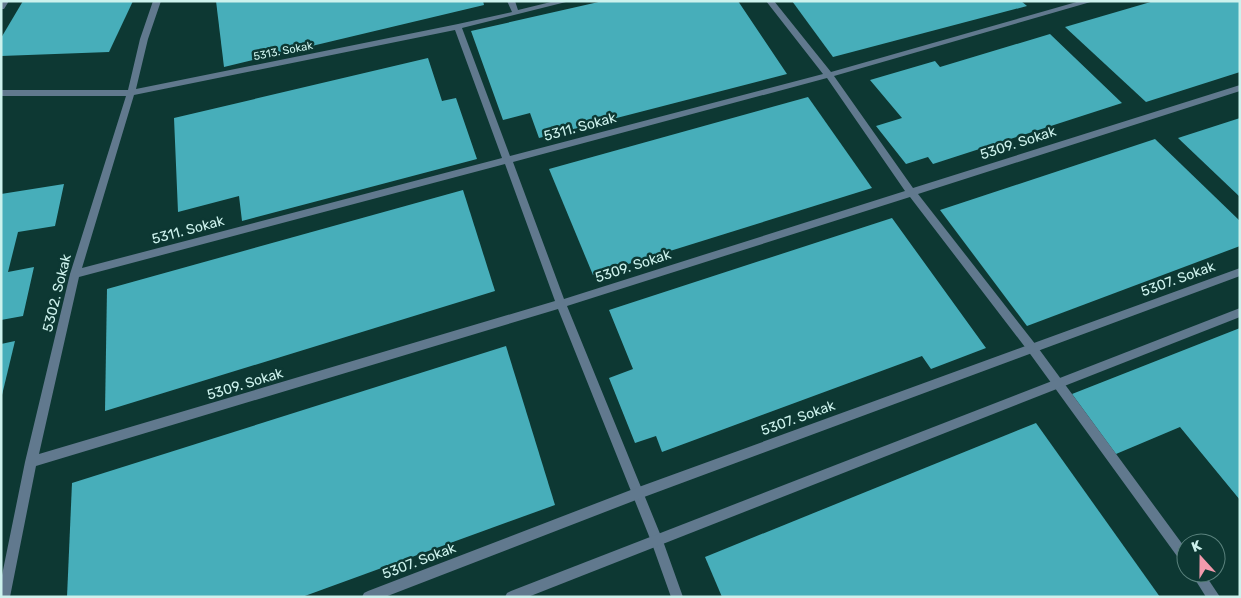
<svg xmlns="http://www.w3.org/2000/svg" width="1241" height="598" font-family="Rubik,sans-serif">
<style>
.building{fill:#47aeba}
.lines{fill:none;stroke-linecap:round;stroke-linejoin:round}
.minor{fill:#61798e;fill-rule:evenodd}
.tertiary{fill:#61798e;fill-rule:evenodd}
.labels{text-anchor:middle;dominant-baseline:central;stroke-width:5;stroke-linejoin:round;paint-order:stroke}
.far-street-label{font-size:11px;fill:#cdf2ed;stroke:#0d3833}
.street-label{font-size:14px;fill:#cdf2ed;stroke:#0d3833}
</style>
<rect width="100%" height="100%" fill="#0d3833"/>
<g class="building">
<path d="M23 1H133L109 52 1 56V38Z"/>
<path d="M216 1H483L484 5 224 67Z"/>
<path d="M603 1H738L787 74 539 138 530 113 503 120 471 31Z"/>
<path d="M792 1H1021L1027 6 833 57Z"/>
<path d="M1154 1H1240V72L1146 102 1065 27Z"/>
<path d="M1050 34 1122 103 933 164 928 157 906 164 876 126 902 118 870 80 935 61 940 67Z"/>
<path d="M428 58 442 101 456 98 477 159 242 221 239 196 178 212 174 118Z"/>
<path d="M808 97 872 188 593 275 549 169Z"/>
<path d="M1240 118V197L1178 138Z"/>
<path d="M1155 139 1240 221V246L1027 326 940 210Z"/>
<path d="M64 184 55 226 18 232 8 272 34 267 23 316 1 320V194Z"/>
<path d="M463 190 495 291 105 411 107 289Z"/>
<path d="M892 218 986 348 931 369 922 356 662 452 656 436 635 443 609 378 633 369 609 310Z"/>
<path d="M1240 328V500L1180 427 1116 454 1072 394Z"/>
<path d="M15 341 2 395H1V344Z"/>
<path d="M506 346 555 505 302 597H67L72 483Z"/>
<path d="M1036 423 1160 597H722L705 557Z"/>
</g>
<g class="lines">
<g class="minor">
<path d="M1 1H9L4 9H1Z"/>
<path d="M153 1H161L148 39 136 89 458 24 512 12 507 1H515L518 10 555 1H570L462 28 510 156 823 74 766 1H774L831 72 1080 1H1094L834 76 913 188 1240 85V91L918 194 1036 345 1186 549V565L1182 563 1028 351 910 197 567 306 663 541 683 597H671L651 541 558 309 36 466 10 597H1V580L25 462 70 274 126 96H1V90H128L140 39ZM455 30 502 158 82 268 134 95ZM827 78 905 191 564 299 513 162ZM505 164 555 301 39 454 79 277Z"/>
<path d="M1191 573H1204L1220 597H1206Z"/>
</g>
<g class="tertiary">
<path d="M1240 268V276L636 500 385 597H362L364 593 368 591 636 488Z"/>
<path d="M1240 308V317L528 597H505L507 593 511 591Z"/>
</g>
</g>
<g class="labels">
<g class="far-street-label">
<text transform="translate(283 51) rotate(-11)">5313. Sokak</text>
</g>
<g class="street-label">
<text transform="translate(580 127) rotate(-15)">5311. Sokak</text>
<text transform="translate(1018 143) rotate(-18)">5309. Sokak</text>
<text transform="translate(188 230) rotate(-15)">5311. Sokak</text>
<text transform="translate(633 266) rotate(-18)">5309. Sokak</text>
<text transform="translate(1178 279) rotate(-20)">5307. Sokak</text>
<text transform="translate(57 293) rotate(-76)">5302. Sokak</text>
<text transform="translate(245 384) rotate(-17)">5309. Sokak</text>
<text transform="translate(798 418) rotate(-20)">5307. Sokak</text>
<text transform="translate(419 561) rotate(-21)">5307. Sokak</text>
</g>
</g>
<rect width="1241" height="598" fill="none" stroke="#cdf2ed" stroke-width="5"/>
<g transform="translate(1201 558) rotate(339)"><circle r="24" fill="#0d3833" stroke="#5a827d"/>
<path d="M0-4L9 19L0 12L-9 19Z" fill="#f29aad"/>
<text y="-8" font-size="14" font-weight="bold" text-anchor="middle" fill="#cdf2ed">K</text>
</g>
</svg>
